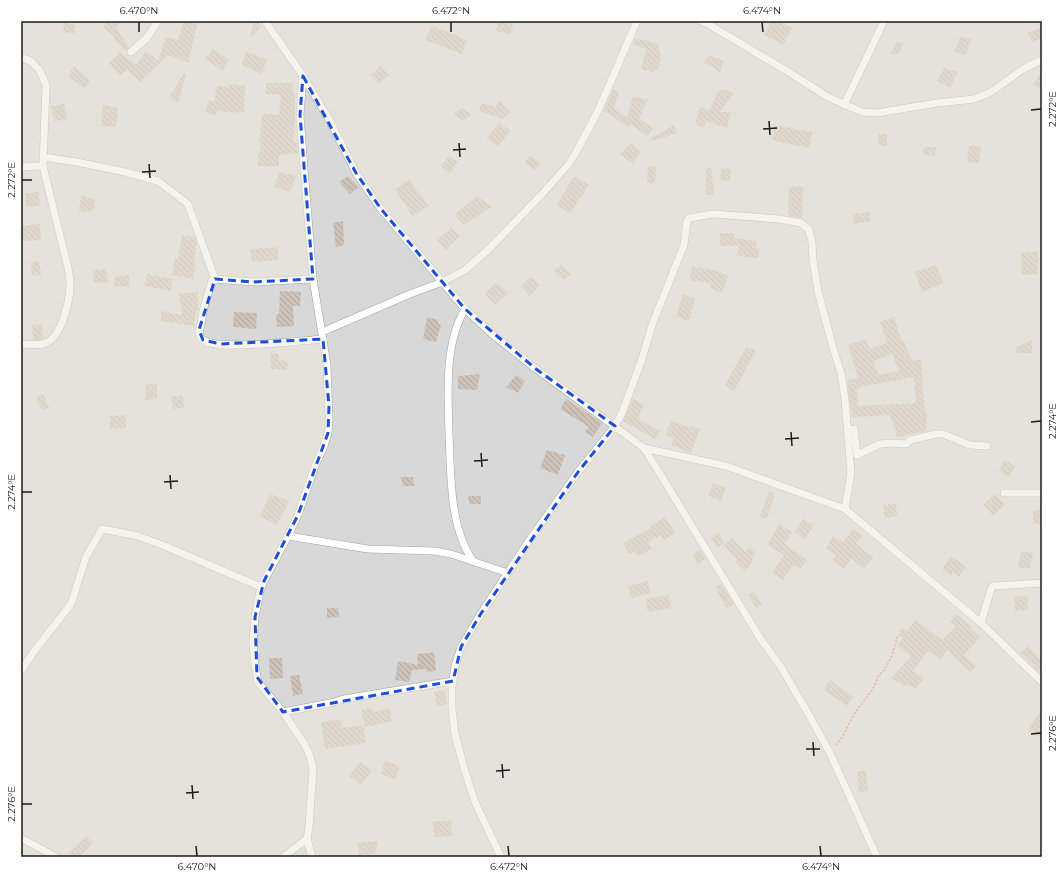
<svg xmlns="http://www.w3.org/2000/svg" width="1063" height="878" font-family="Montserrat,sans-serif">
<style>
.residential{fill:#d9d8d8}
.building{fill:url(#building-back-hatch);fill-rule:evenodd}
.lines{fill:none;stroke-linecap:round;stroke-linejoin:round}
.minor-casing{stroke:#a2a2a2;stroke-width:8}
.path{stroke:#ff6f5f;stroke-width:1.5;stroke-dasharray:2 2;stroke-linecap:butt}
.minor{stroke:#fff;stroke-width:7}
.marked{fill:none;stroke:#1d4ed8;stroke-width:3;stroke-dasharray:8 5;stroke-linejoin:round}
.ticks{fill:none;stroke:#1b1b1b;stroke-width:1.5}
.neatline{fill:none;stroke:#1b1b1b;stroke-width:1.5}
.ticks-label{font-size:10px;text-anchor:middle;fill:#1b1b1b}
</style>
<defs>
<pattern id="building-back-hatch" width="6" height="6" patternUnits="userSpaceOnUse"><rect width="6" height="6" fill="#cec2b8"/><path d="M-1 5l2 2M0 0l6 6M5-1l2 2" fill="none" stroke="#b0a69e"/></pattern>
</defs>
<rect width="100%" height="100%" fill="#eee9df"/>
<rect class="residential" x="21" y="21" width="1021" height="836"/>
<g class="building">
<path d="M107 21H121L116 28 129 47 126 51 113 38 114 36 103 28Z"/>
<path d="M184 21H198L188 63 168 55 141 82 127 70 119 76 109 63 120 52 136 65 146 51 158 61 166 37 178 40Z"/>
<path d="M254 21H256L261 27 250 38Z"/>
<path d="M498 21 514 22 510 34 496 31Z"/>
<path d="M771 21H779L792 28 783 45 764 35Z"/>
<path d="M64 23 76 25 74 34 63 32Z"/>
<path d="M432 26 467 40 462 54 425 40Z"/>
<path d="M1042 27V38L1032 42 1027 33Z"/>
<path d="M960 37 971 39 966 55 954 52Z"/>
<path d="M635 38 658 44 661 56 659 69 652 72 641 69 646 49 634 45Z"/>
<path d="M897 41 903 44 898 55 891 53Z"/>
<path d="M213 49 229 60 223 71 205 59Z"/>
<path d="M246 52 267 59 262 74 242 65Z"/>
<path d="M709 55 724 61 720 72 704 62Z"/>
<path d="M74 66 90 80 85 89 68 76Z"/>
<path d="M381 66 389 75 378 84 370 75Z"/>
<path d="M944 68 958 72 950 88 937 81Z"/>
<path d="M1042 70V85L1040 89 1033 85Z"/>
<path d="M184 73 186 74 178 104 169 97Z"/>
<path d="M266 83H293L292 89 295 97V123L293 142H297L298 153 279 155V167L257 166 261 141H259L262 114 279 115 281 95 266 94Z"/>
<path d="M230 84 245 86 244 113 217 111 215 116 205 111 209 100 214 102 217 86 229 87Z"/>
<path d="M613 89 619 92 614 108 627 117 633 96 648 100 639 119 653 128 648 136 630 124 629 127 604 111Z"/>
<path d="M724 89 734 93 720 112H731L727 128 706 121 704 127 695 125 699 107 710 109 718 91Z"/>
<path d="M499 101 511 111 503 119 479 111 481 103 495 107Z"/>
<path d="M64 104 67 119 54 121 51 106Z"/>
<path d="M103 105 118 108 116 127 101 126Z"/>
<path d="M462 108 471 115 463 121 454 114Z"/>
<path d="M499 122 510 131 498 147 487 138Z"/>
<path d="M674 125 677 133 652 141 651 138Z"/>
<path d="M775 125 812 132 809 148 772 140Z"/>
<path d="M879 134H887V146L878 145Z"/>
<path d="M632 143 640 151 633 164 620 154Z"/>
<path d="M969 145 981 146 979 163 967 162Z"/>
<path d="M924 147H936L935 156 923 155Z"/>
<path d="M530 155 541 163 534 170 525 162Z"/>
<path d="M449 156 458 162 450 173 441 166Z"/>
<path d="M648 166 656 167 655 184 647 182Z"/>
<path d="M706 168H711L714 195H706Z"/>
<path d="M721 168 731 169 730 181 720 180Z"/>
<path d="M279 172 296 176 290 192 274 187Z"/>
<path d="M348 176 359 187 350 194 339 182Z"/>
<path d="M574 176 589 185 570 214 557 205Z"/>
<path d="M409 180 429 206 412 216 395 189Z"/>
<path d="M789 186 803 187 802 218 788 216Z"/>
<path d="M39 192 40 206 26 207 25 193Z"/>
<path d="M81 195 95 200 94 211 79 212Z"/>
<path d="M477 196 492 207 463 225 455 214Z"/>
<path d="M869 212 871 221 854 224 853 214Z"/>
<path d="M343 221 344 245 336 247 333 223Z"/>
<path d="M40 224 41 240 22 241 21 226Z"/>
<path d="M451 228 460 236 446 250 437 240Z"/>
<path d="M720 233H734V238L757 241 756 248 760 249 758 258 737 256 739 245 720 246Z"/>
<path d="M182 235 194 237 197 243 194 262 196 263 193 279 172 275 175 259H178Z"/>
<path d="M277 247 279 260 252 262 250 249Z"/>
<path d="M1038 251 1039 262 1037 263 1038 274 1022 275 1021 253Z"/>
<path d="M39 261 41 275 32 276 31 262Z"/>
<path d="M561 264 571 274 564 280 554 271Z"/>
<path d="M936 265 944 283 922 292 915 272Z"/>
<path d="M692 266 714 270 728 276 722 293 710 288 711 284 690 280Z"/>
<path d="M106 269 108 282 94 283 93 270Z"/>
<path d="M147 274 173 279 171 291 144 286Z"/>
<path d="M129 275V286L114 287 115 277Z"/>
<path d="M531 277 540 285 530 296 521 286Z"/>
<path d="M496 283 509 293 495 305 485 293Z"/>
<path d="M280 291 301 292 300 306H293L294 326 277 327 276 315 279 314Z"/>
<path d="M198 292V311H196L194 326 161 321V311L182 315 179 294Z"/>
<path d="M683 294 695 298 689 321 676 317Z"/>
<path d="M234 312 257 313 256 329 233 327Z"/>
<path d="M427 317 438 320V324L441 325 436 342 423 339Z"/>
<path d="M894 317 902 342 904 341 912 361 921 359 925 413H927L926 431 906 435V436L897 437 890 415 852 417 847 380 858 378 848 345 866 339 870 349 887 343 880 322ZM892 354 899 371 878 375 874 361ZM914 377 916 403 859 406 856 390 860 389V387Z"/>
<path d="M42 324 43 339 33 340 32 325Z"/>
<path d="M1032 340V353H1017L1016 347Z"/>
<path d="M746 347 756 351 734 391 725 385Z"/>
<path d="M271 353 279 354V360L288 361 287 370 270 369Z"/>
<path d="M480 374 477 390 458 389V376Z"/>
<path d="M516 375 525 381 518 393 506 387Z"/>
<path d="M146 384H157V399L145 400Z"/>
<path d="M43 394 49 407 42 410 36 398Z"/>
<path d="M183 395 184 408 173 409 171 397Z"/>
<path d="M566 399 602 423 593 437 585 432 589 427 560 409Z"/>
<path d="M633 399 644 404 638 419 660 431 655 439 623 421Z"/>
<path d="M126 415V428L110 429V416Z"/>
<path d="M671 421 691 428 692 426 700 429 691 453 671 445 674 438 665 435Z"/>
<path d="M547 450 565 455 558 475 540 468Z"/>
<path d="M1004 460 1015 466 1009 477 999 471Z"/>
<path d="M401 477H413L414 486H403Z"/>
<path d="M713 483 726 488 721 501 708 496Z"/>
<path d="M769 491 775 493 767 519 760 517Z"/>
<path d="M270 494 289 501 277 525 260 516Z"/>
<path d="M995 494 1005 504 993 516 983 505Z"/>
<path d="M468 496H481V504H469Z"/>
<path d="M896 504 897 516 885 518 883 505Z"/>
<rect x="1033" y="510" width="9" height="14"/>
<path d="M665 517 675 533 664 540 661 535 648 542 652 549 638 556 635 551 629 554 623 543 651 528 650 526Z"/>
<path d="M803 519 814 525 805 539 795 532Z"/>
<path d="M779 524 792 532 785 544 807 560 800 570 793 565 783 580 772 573 784 555 767 545Z"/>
<path d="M853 529 862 536 856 544 873 557 864 569 851 558 844 569 832 561 836 555 826 549 833 536 843 542Z"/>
<path d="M719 533 725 542 717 548 711 538Z"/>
<path d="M732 538 745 552 750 547 755 552 752 563 745 571 736 562 737 560 724 545Z"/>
<path d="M700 550 706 559 697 564 693 554Z"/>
<path d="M1021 551 1033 553 1030 569 1018 567Z"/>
<path d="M951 556 966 567 959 577 953 573 952 576 942 569Z"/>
<path d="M648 581 651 593 632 598 628 586Z"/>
<path d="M721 584 734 604 726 608 715 587Z"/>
<path d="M754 591 762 604 756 608 748 595Z"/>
<path d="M669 595 671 608 648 612 646 599Z"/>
<path d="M1028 596V610L1015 611 1014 597Z"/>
<path d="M327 608H338L339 617 327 618Z"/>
<path d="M956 614 972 627 970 629 980 637 964 655 976 666 970 672 947 650 941 659 928 651 913 671 924 678 916 689 906 684 905 686 891 678 911 656 897 645 903 638 898 635 902 628 907 631 915 620 942 640 956 626 950 622Z"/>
<path d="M1028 646 1042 662V670L1039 672 1020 653Z"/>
<path d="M434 652 436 671 427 672 426 669 412 670 409 682 395 680 398 661 418 665 417 654Z"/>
<path d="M269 658H282L283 678 270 679Z"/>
<path d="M299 675 303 694 293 696 290 676Z"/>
<path d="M830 680 853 697 847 706 824 690Z"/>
<path d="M444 690 447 704 437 706 434 692Z"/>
<path d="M372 708 373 712 390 708 392 721 365 727 361 710Z"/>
<path d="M1042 709V739L1028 729Z"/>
<path d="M340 719 342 728 363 725 366 743 325 749 321 722Z"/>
<path d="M385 761 400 766 395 779 381 774Z"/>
<path d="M360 762 372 771 361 785 349 776Z"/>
<path d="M857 771H866L868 791 859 792Z"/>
<path d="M433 821H451L452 836 434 837Z"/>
<path d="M86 836 93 843 79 857H73L69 853Z"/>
<path d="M378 841 375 853 359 856 358 843Z"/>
</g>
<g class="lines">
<defs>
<g id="minor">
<path d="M265 21 303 76 330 121 356 173 381 209 465 309 492 334 536 369 644 448 665 482 760 638 781 667 809 715 830 753 877 857"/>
<path d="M701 21 708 24 787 71 828 97 862 112 877 113 937 103 974 99 991 92 1023 69 1042 60"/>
<path d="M131 52 146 39 158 21"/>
<path d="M21 57 32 62 40 71 46 85 43 166 68 268C69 273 70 278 70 284 70 300 62 336 46 343 39 346 29 344 21 344"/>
<path d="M303 76 300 115 303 156 313 279 327 365 329 420 328 433 324 446 315 466 298 515 288 536 264 581 260 591 255 617 253 643 255 665 258 682 283 712 305 745 310 756 313 769 309 827 307 839 312 857"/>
<path d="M844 105 884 21"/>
<path d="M43 157 77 162 125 172 158 181 188 204 215 279"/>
<path d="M21 167 43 166"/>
<path d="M313 279 253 282 215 279 212 281 204 307 199 334C200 337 202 340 205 341 223 350 299 341 323 339"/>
<path d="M465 309C444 344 448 394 449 434 451 474 449 526 473 561"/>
<path d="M322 332 410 294 442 282 465 270 489 249 542 194 568 165 578 149 598 111 637 21"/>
<path d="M848 431 854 429 857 455 880 444 893 443 906 444 911 440 936 434H943L970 445 987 446"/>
<path d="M644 448 726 466 845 509 981 623 1042 682"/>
<path d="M1004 493H1042"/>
<path d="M288 536 368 549 434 551 451 554 508 573"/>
<path d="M981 623 991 589 993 586 1042 583"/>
<path d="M21 671 35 650 71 604 86 557 102 529 138 536 165 546 261 587"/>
<path d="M283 712 330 703 344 699 453 681"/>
<path d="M21 838 56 857"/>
<path d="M283 857 307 839"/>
<path d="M501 857 475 802 464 768 455 734 452 709V687L455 666 461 647 480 615 528 542 578 472 615 426 622 413 642 359 652 325 684 245 687 221 689 218 713 214 779 219 801 223 809 230 812 242 813 260 818 291 833 348 841 373 845 399 851 473 845 509"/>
</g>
</defs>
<use href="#minor" class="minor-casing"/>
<path class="path" d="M836 745 843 736 854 714 873 689 879 675 884 670 891 658 898 635"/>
<use href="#minor" class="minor"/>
</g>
<path d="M0 0H1063V878H0ZM303 76 356 173 381 209 465 309 536 369 615 426 578 472 480 615 461 647 453 681 283 712 257 677 255 617 264 581 298 515 328 433 329 406 323 339 221 344 203 340 199 330 215 279 253 282 313 279 300 115Z" fill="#eee9df" fill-opacity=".55" fill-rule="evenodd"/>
<path class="marked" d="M303 76 356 173 381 209 465 309 536 369 615 426 578 472 480 615 461 647 453 681 283 712 257 677 255 617 264 581 298 515 328 433 329 406 323 339 221 344 203 340 199 330 215 279 253 282 313 279 300 115Z"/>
<path class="ticks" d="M139 22V32M451 22V32M762 22 763 32M1031 110 1041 109M769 121 770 135M763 129 777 128M459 143 460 157M453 150 466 149M149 164 150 178M142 172 156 171M22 180H32M1031 422 1041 421M791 432 792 446M785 439 799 438M481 453 482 467M474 461 488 460M170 475 171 489M164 482 178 481M22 492H32M1031 734 1041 733M813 742 814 756M806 749H820M502 764 503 778M496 771 510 770M192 785 193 799M186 793 199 792M22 804H32M196 846 197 856M508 846 509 856M820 846 821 856"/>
<rect width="1063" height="878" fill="none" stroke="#ffffff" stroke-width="44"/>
<rect x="22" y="22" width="1019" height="834" class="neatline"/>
<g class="ticks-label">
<text x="139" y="14">6.470°N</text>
<text x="451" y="14">6.472°N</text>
<text x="762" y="14">6.474°N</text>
<text transform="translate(1052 109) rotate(-90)" y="4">2.272°E</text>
<text transform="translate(11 180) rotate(-90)" y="4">2.272°E</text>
<text transform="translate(1052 421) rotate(-90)" y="4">2.274°E</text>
<text transform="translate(11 492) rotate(-90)" y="4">2.274°E</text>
<text transform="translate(1052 733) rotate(-90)" y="4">2.276°E</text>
<text transform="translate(11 804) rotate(-90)" y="4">2.276°E</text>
<text x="197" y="870">6.470°N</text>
<text x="509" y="870">6.472°N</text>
<text x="821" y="870">6.474°N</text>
</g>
</svg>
